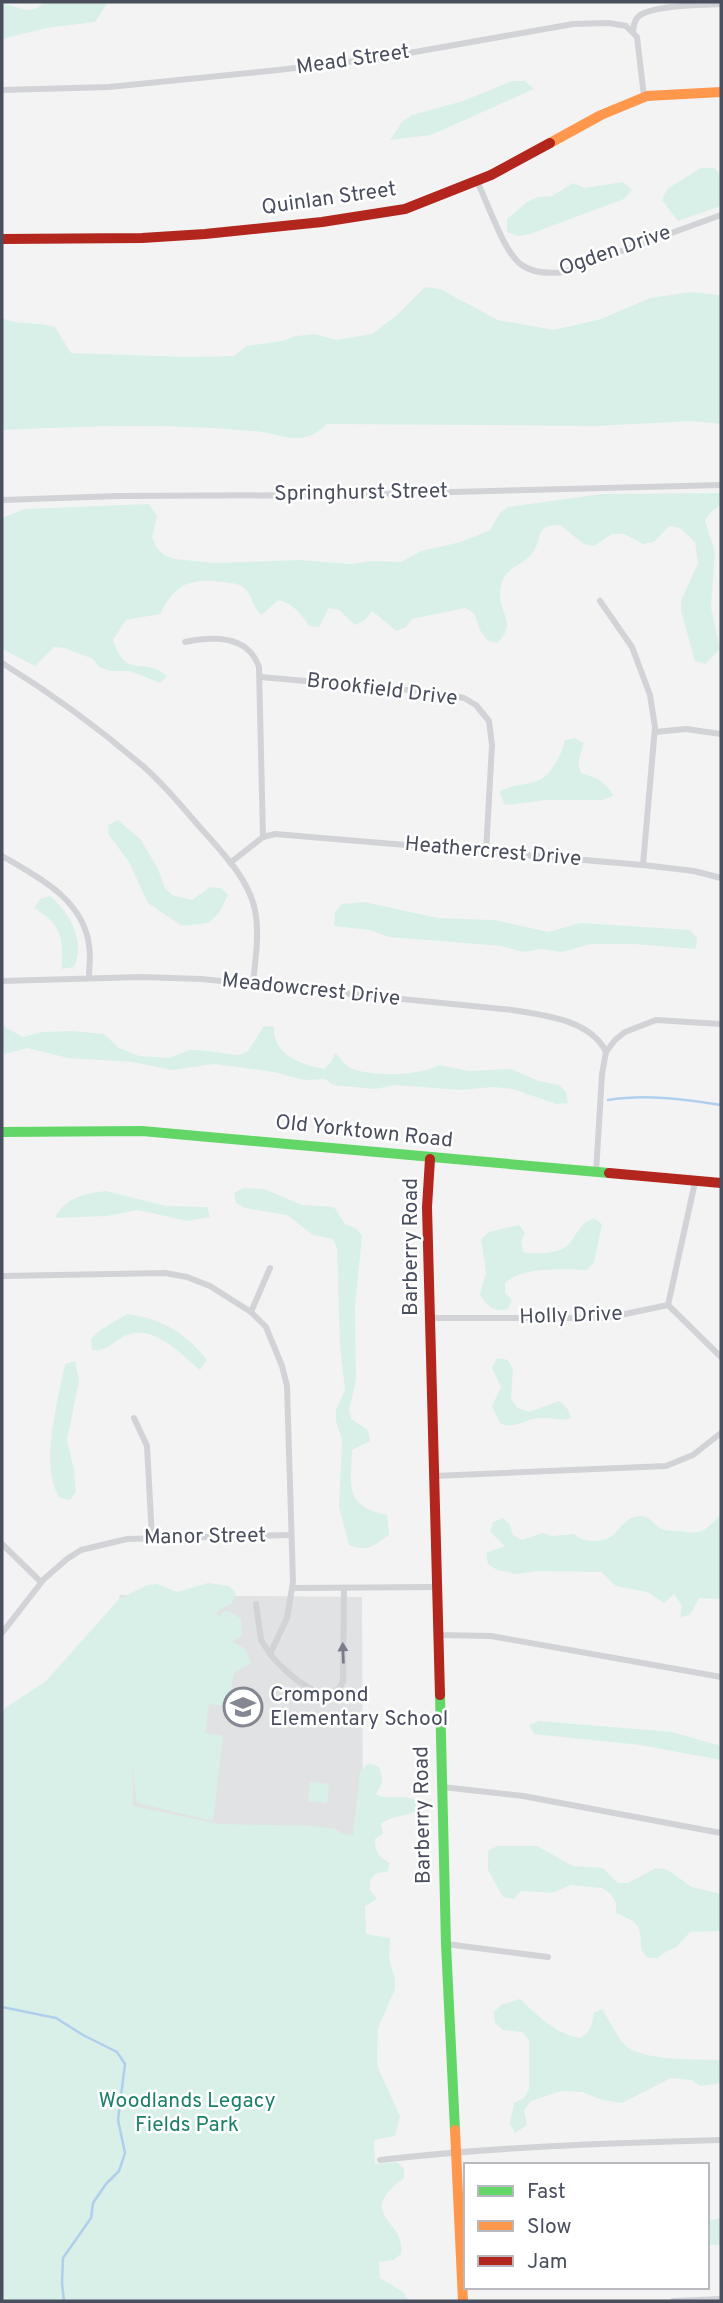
<svg xmlns="http://www.w3.org/2000/svg" width="723" height="2303" font-family="Overpass,sans-serif">
<style>
.education{fill:#e1e2e3}
.green{fill:#d9f0e9}
.lines{fill:none;stroke-linecap:round;stroke-linejoin:round}
.stream{stroke:#b0cfec;stroke-width:2.5}
.street{stroke:#d2d3d6;stroke-width:6}
.fast{stroke:#63d668;stroke-width:10}
.slow{stroke:#ff974d;stroke-width:10}
.jam{stroke:#b3261e;stroke-width:10}
.oneway{fill:#7a7d89}
.labels{text-anchor:middle;dominant-baseline:central;stroke-width:5;stroke-linejoin:round;paint-order:stroke}
.street-label{font-size:21px;fill:#4a4f5f;stroke:#fff}
.poi-label{font-size:21px;fill:#4a4f5f;stroke:#fff;text-anchor:start}
.park-label{font-size:21px;fill:#1c7f69;stroke:#fff}
</style>
<rect width="100%" height="100%" fill="#f3f3f3"/>
<path class="education" d="M120 1595 362 1597 363 1847 216 1830 129 1807 117 1607Z"/>
<g class="green">
<path d="M46 2H108L95 22 46 28 2 39V4C22 5 25 18 46 2Z"/>
<path d="M512 81H525L534 89 431 135 390 140 402 122 412 115 463 101Z"/>
<path d="M701 168H714L721 174V206L678 221 662 200 667 189Z"/>
<path d="M573 183 585 188 623 182 632 190 624 199 530 234 518 236 507 232V219L527 202 538 197 552 196Z"/>
<path d="M425 287 440 289 498 320 554 330 601 319 650 298 691 292 721 295V424L692 421 595 426 327 424C301 449 286 434 253 431 169 423 86 426 2 430V318C21 326 37 321 55 327L71 353 188 357 234 356 246 346 282 341 296 336 315 334 336 340 372 334 397 315Z"/>
<path d="M721 493V505L711 512 705 521 715 552 711 607 720 649 705 664 695 661 681 611V601L698 563 695 542 680 528 669 526 654 542 643 544 624 534H612L594 546 584 544 560 525C533 525 544 537 533 552 521 569 502 565 500 593 499 614 518 624 497 643L487 640 481 632 474 613 465 608 412 619 406 627 396 631 372 611 365 620 355 625 339 610 329 608 319 627 309 626C300 613 294 604 278 600L262 615C252 608 253 596 244 588 238 583 231 583 223 582 190 578 176 583 160 614L126 620 113 640C127 681 142 655 167 676L160 683 130 671H110L99 667 93 659 64 648 54 647 35 666 2 649V518L25 509 149 504 157 516 152 537 156 547 164 555 174 559 216 563 299 560 351 564 372 561 401 562 421 551 461 542 490 530 500 513 508 507 602 494Z"/>
<path d="M575 738 584 743 578 763 581 773C596 778 607 781 613 796L603 800H547L505 805 499 792C511 784 523 786 537 781 551 776 562 754 565 740Z"/>
<path d="M118 820 141 840 157 867 165 888 172 895 192 900 210 887 221 888 228 895 219 913 208 923 182 926 148 903 129 862 109 835 108 825Z"/>
<path d="M50 896C70 912 86 943 74 967L62 969C63 937 62 925 34 908L40 899Z"/>
<path d="M364 902 438 918 494 920 549 932 580 923 690 930 697 938 696 949 633 944H591L562 952 542 949 522 952 502 946 389 937 369 930 334 926 335 912 342 904Z"/>
<path d="M2 1020 5 1027 23 1037 42 1032 72 1031 104 1034 119 1048 139 1056 169 1058 189 1050H199L239 1055 248 1051 264 1026 274 1027C273 1055 300 1064 324 1069L331 1062 335 1053C340 1057 345 1066 351 1068 370 1077 421 1076 439 1065L469 1071 511 1069 539 1081 559 1085 566 1092 568 1103 556 1104 513 1089 493 1087 461 1090 395 1085 375 1089 333 1085 325 1079 304 1080 274 1072 214 1064 172 1070 132 1062 68 1058 27 1048 6 1054 2 1053Z"/>
<path d="M243 1188 264 1189 302 1205 334 1207 345 1224 356 1228 362 1236 355 1306 356 1380 349 1410 351 1419 368 1430 370 1441 352 1450C351 1488 344 1505 387 1515L389 1535C374 1545 368 1553 349 1545L339 1507 342 1440 336 1421V1410L345 1390 340 1346 337 1249 333 1239 313 1235 287 1215 245 1208 236 1203 234 1193Z"/>
<path d="M106 1191 166 1206 207 1207 210 1217 187 1221 138 1210 107 1216 55 1218C64 1198 86 1193 106 1191Z"/>
<path d="M594 1218 602 1224 594 1262 587 1270C562 1269 525 1266 505 1283V1293L512 1300 508 1309C493 1312 488 1307 480 1295L486 1272 481 1239 489 1232 519 1225 525 1233 521 1242 523 1252C534 1255 557 1254 567 1246 578 1235 578 1224 594 1218Z"/>
<path d="M127 1314C161 1318 186 1333 207 1360L200 1370C181 1354 154 1324 127 1335 112 1341 110 1351 92 1350L91 1339 99 1331Z"/>
<path d="M497 1358 508 1360 513 1369 511 1399 518 1408 529 1412 559 1401 567 1408 571 1418C559 1422 553 1417 541 1418 525 1418 519 1429 501 1424L492 1406 501 1387 492 1368Z"/>
<path d="M75 1361 79 1381 67 1440 74 1470 76 1492 70 1500 60 1498C39 1467 58 1400 65 1364Z"/>
<path d="M721 1514V1597L720 1599 699 1598 690 1615 680 1617 682 1606 674 1594 664 1603 647 1592 616 1586 601 1572 537 1571 517 1574 497 1570 488 1564 486 1553 505 1546 490 1532 493 1522 503 1518 510 1525 513 1535 522 1540 542 1533 552 1536 574 1534C581 1540 585 1540 594 1541 620 1542 618 1517 640 1516 651 1515 653 1525 662 1529 667 1531 674 1531 679 1531 703 1535 705 1531 721 1514Z"/>
<path d="M208 1583 229 1586 236 1593 232 1603 215 1613 218 1614 219 1618 224 1611H229L241 1619 242 1635 232 1642 244 1648 251 1663 234 1673 228 1706 209 1704 205 1733 223 1736 213 1821 137 1803 132 1762 133 1806 219 1824 314 1826 335 1829 343 1834 353 1835 360 1771 369 1763 379 1767C384 1779 383 1784 376 1794 389 1801 402 1794 416 1800L418 1810C406 1817 392 1815 381 1824L383 1834 375 1839C375 1852 379 1858 390 1863L387 1872 377 1873 370 1880V1890L377 1899 365 1906 366 1934 390 1938 389 1958 395 1979V1989L378 2028 377 2058 378 2068 400 2116 395 2136 374 2140 375 2164 397 2162 404 2169V2178C353 2216 407 2219 401 2254L393 2260 379 2262 380 2278 403 2292 409 2301H2V1710L46 1681 119 1599 147 1585 157 1584 177 1592Z"/>
<path d="M539 1721 672 1732 721 1746V1760L640 1745 534 1734 529 1725Z"/>
<path d="M310 1782 329 1784 327 1803 308 1801Z"/>
<path d="M497 1846H537L573 1866 603 1868 618 1883H628L656 1868 666 1869 692 1887 721 1894V1931L690 1932 677 1947 667 1951 658 1958H648L641 1950C641 1924 639 1923 616 1913V1903L611 1894 602 1888 571 1885 552 1893 521 1891 514 1899 503 1897 488 1870V1851Z"/>
<path d="M520 1999C537 2015 556 2034 580 2038 591 2031 593 2025 593 2013L602 2009C609 2020 615 2033 623 2043 639 2062 697 2059 721 2060V2083L700 2086 691 2080 671 2078 622 2103 602 2100 582 2092 561 2091 531 2101 524 2110 527 2125 515 2133 510 2123 514 2103 524 2098 529 2089V2040L522 2032 503 2030 495 2023 494 2012 501 2005Z"/>
<path d="M721 2218V2245H707V2221Z"/>
</g>
<g class="lines">
<g class="stream">
<path d="M608 1100C645 1094 684 1099 721 1105"/>
<path d="M2 2007 56 2018 83 2035 117 2052 125 2064 118 2120 125 2153 119 2171 106 2184 93 2203 91 2218 63 2258 62 2283 64 2301"/>
</g>
<g class="street">
<path d="M633 31C634 25 634 20 639 16 653 5 702 5 721 4"/>
<path d="M2 90 109 87 278 70 381 58 573 24 609 23 626 26 637 37 644 97"/>
<path d="M477 181C484 196 490 212 497 227 512 262 524 277 564 272L721 215"/>
<path d="M2 500 118 496 337 495 721 485"/>
<path d="M600 601 632 647 650 695 655 727 643 865"/>
<path d="M185 642C214 636 248 635 259 667L263 837 230 863"/>
<path d="M2 663C52 694 100 729 144 767 167 787 186 812 206 834 225 855 249 881 255 910 260 934 255 960 253 985"/>
<path d="M260 677 432 692 464 698 476 705 489 721 492 745 486 852"/>
<path d="M655 732 686 729 721 734"/>
<path d="M263 837 275 834 643 865 694 871 721 878"/>
<path d="M2 856C38 877 83 899 89 945 91 956 89 967 89 978"/>
<path d="M2 981 141 977 201 979 512 1010C544 1015 591 1020 606 1052"/>
<path d="M596 1173 602 1074 606 1052 615 1040 625 1032 656 1020 721 1024"/>
<path d="M2 1276 165 1273 187 1277 210 1286 251 1312 266 1327 282 1366 287 1386 293 1582 287 1618 270 1654C282 1669 330 1716 343 1681L344 1588"/>
<path d="M668 1305 721 1357"/>
<path d="M251 1312 270 1268"/>
<path d="M431 1318H606L668 1305 695 1182"/>
<path d="M134 1418 147 1446 152 1538"/>
<path d="M434 1476 666 1466 693 1455 721 1433"/>
<path d="M2 1544 41 1582"/>
<path d="M292 1588 436 1587"/>
<path d="M256 1604 261 1640 270 1654"/>
<path d="M2 1633 44 1579 67 1559 81 1550 127 1539 290 1535"/>
<path d="M438 1635 491 1636 721 1677"/>
<path d="M442 1787 523 1796 721 1833"/>
<path d="M446 1944 548 1957"/>
<path d="M380 2160C494 2147 607 2143 721 2140"/>
<path d="M673 2301 721 2299"/>
</g>
<g class="fast">
<path d="M2 1132 142 1131 609 1173"/>
<path d="M440 1695 446 1944 455 2130"/>
</g>
<g class="slow">
<path d="M550 143 601 115 647 96 721 92"/>
<path d="M455 2130 463 2301"/>
</g>
<g class="jam">
<path d="M2 239 142 238 205 234 322 222 405 209 491 175 550 143"/>
<path d="M430 1159 427 1207 440 1695"/>
<path d="M609 1173 721 1183"/>
</g>
</g>
<defs><path id="oneway-solid" d="M-6-.8H1V-3.2L6.5 0L1 3.2V.8H-6Z" transform="scale(1.75)"/></defs>
<use class="oneway" href="#oneway-solid" transform="translate(343 1653) rotate(-92)"/>
<defs>
<symbol id="school-ring" viewBox="-11 -11 22 22"><circle r="9.5" fill="#fff" stroke="#858893" stroke-width="1.5"/><path d="M0-5L7-2L0 1L-7-2ZM-4 1L0 2.5L4 1V4Q0 6-4 4Z" fill="#858893"/></symbol>
</defs>
<g fill-rule="evenodd">
<use href="#school-ring" x="221" y="1685" width="44" height="44"/>
</g>
<g class="labels">
<g class="street-label">
<text transform="translate(353 60) rotate(-8)">Mead Street</text>
<text transform="translate(329 199) rotate(-8)">Quinlan Street</text>
<text transform="translate(615 251) rotate(-19)">Ogden Drive</text>
<text transform="translate(361 493) rotate(-1)">Springhurst Street</text>
<text transform="translate(382 690) rotate(7)">Brookfield Drive</text>
<text transform="translate(493 852) rotate(5)">Heathercrest Drive</text>
<text transform="translate(311 990) rotate(6)">Meadowcrest Drive</text>
<text transform="translate(364 1132) rotate(6)">Old Yorktown Road</text>
<text transform="translate(411 1247) rotate(-90)">Barberry Road</text>
<text transform="translate(571 1316) rotate(-2)">Holly Drive</text>
<text transform="translate(205 1537) rotate(-1)">Manor Street</text>
<text transform="translate(423 1815) rotate(-91)">Barberry Road</text>
</g>
<g class="poi-label">
<text x="270" y="1695">Crompond<tspan x="270" dy="24">Elementary School</tspan></text>
</g>
<g class="park-label">
<text x="187" y="2101">Woodlands Legacy<tspan x="187" dy="24">Fields Park</tspan></text>
</g>
</g>
<rect width="723" height="2303" fill="none" stroke="#4a4f5f" stroke-width="7"/>
<rect x="464" y="2163" width="245" height="126" fill="#ffffff" stroke="#b7b9bf" stroke-width="2"/>
<rect x="478" y="2186" width="35" height="10" fill="#63d668" stroke="#b7b9bf" stroke-width="2"/>
<text x="527" y="2198" font-size="21" fill="#4a4f5f">Fast</text>
<rect x="478" y="2221" width="35" height="10" fill="#ff974d" stroke="#b7b9bf" stroke-width="2"/>
<text x="527" y="2233" font-size="21" fill="#4a4f5f">Slow</text>
<rect x="478" y="2256" width="35" height="10" fill="#b3261e" stroke="#b7b9bf" stroke-width="2"/>
<text x="527" y="2268" font-size="21" fill="#4a4f5f">Jam</text>
</svg>
